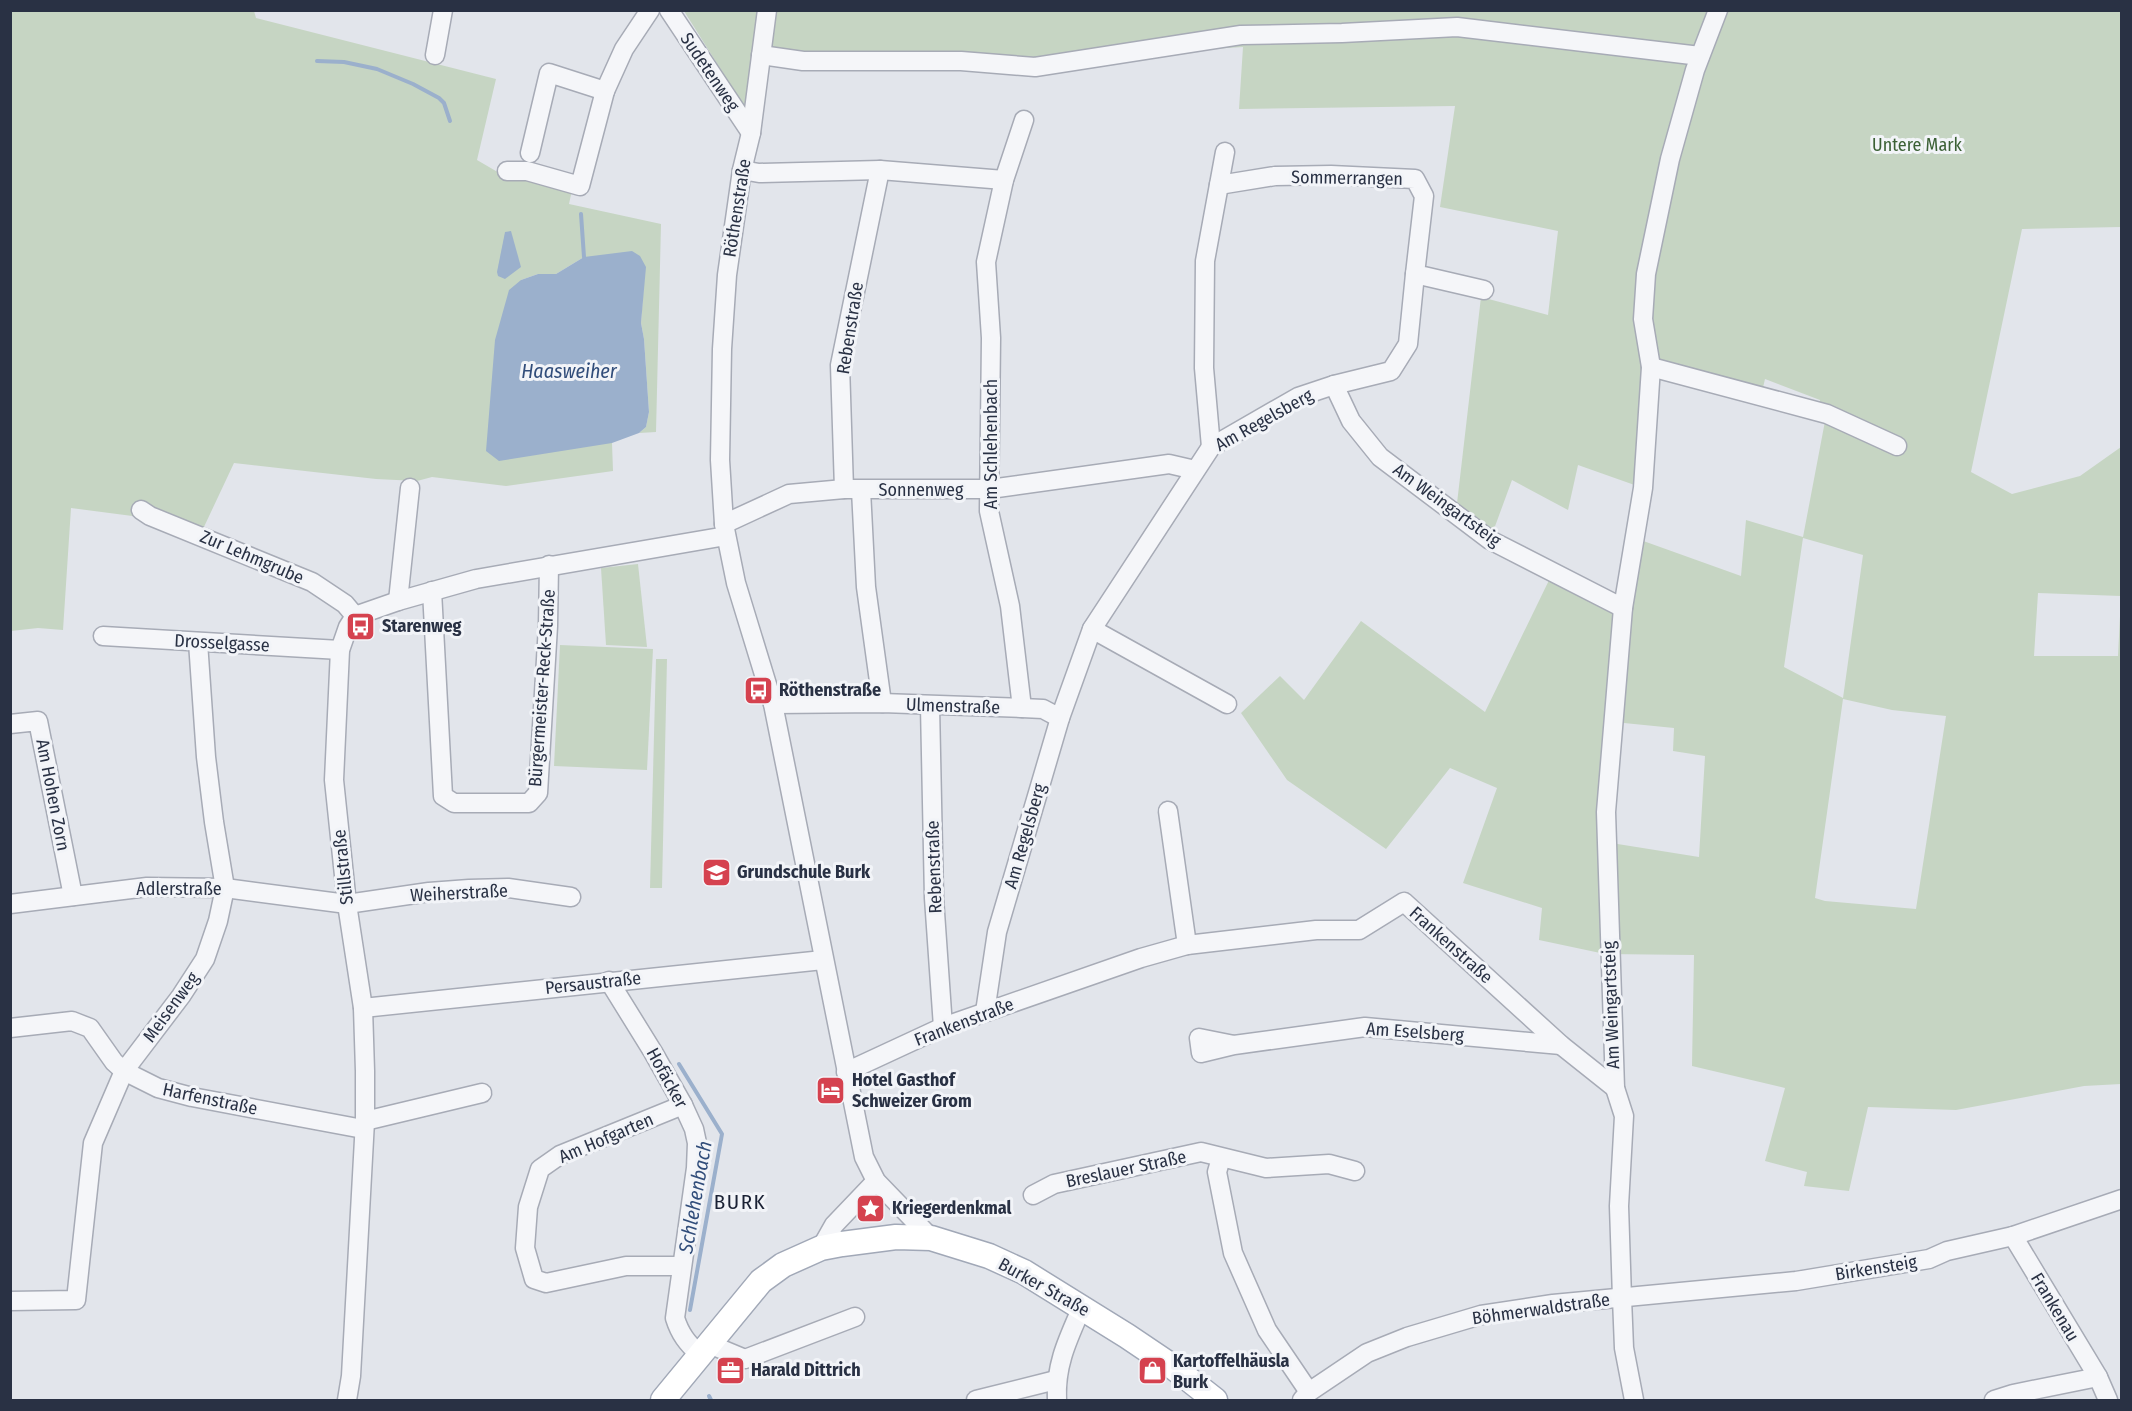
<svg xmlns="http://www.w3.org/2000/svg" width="2132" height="1411" font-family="'Fira Sans Condensed',sans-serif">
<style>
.green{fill:#c6d5c3;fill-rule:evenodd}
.water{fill:#9bb0cc}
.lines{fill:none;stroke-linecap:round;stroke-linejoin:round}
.stream{stroke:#9bb0cc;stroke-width:4}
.minor-casing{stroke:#a7abb6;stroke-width:21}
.major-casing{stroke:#a1a8b7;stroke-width:27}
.minor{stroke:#f5f6f9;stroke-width:18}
.major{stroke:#fff;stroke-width:24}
.labels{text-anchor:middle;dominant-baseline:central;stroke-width:6;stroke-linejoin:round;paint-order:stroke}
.street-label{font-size:18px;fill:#293144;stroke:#f2f4f8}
.park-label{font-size:18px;fill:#3b6035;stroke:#f2f4f8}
.poi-label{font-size:18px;font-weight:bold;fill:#293144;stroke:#f2f4f8;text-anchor:start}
.water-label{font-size:20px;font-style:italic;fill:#314d7a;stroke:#f2f4f8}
.quarter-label{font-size:21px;letter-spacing:1.5px;fill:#1b2235;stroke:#f2f4f8}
</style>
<rect width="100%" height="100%" fill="#e2e5eb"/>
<g class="green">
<path d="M10 11H254L256 18 496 79 477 160 501 174 572 190 569 204 661 224 656 432 639 433 646 427 649 412 644 339 641 323 645 267 584 257 556 274H538L521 280 606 443H612L613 471 506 486 432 477 417 481 376 479 234 463 203 529 140 517 71 508 63 630 38 628 11 631Z"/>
<path d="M684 11H2121V227L2022 229 1971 472 2012 494 2080 476 2121 447V1084L2084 1086 1956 1110 1868 1107 1849 1191 1804 1186 1807 1172 1765 1161 1785 1088 1692 1066 1694 955 1605 954 1539 940 1542 908 1463 883 1497 788 1450 768 1386 849 1287 780 1241 713 1280 676 1304 700 1361 621 1485 712 1553 572 1623 608 1635 538 1741 576 1746 520 1803 537 1826 416 1818 412 1820 400 1765 379 1761 396 1651 367 1643 488 1578 465 1568 510 1512 480 1490 540 1456 512 1481 297 1548 315 1558 231 1440 207 1455 106 1239 109 1243 47 1034 60 772 51 745 108ZM1803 538 1863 555 1843 698 1784 667ZM2038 593 2121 596 2118 656H2034ZM1843 699 1892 710 1946 716 1916 909 1825 901 1815 898ZM1614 722 1674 728 1673 751 1705 756 1699 857 1605 842Z"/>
<path d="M638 564 647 647 606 645 601 568Z"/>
<path d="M560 645 653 649 647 770 554 766Z"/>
<path d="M656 659H667L662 888H650Z"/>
</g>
<g class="water">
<path d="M511 231 521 267 505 279 498 276 497 272 505 232Z"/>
<path d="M632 251 640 256 646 267 641 323 644 339 649 412 646 427 639 433 612 443 499 461 486 451 495 340 509 290 521 280 538 274H556L584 257Z"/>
</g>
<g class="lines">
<g class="stream">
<path d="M317 61 344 62 377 69 413 84 439 98 444 103 450 121"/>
<path d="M581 214 584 257"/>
<path d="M679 1064 722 1134 690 1310"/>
<path d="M709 1396 711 1400"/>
</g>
<defs>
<g id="minor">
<path d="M669 10 751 133"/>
<path d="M767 10 751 133 742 170 727 275 722 349 720 460 724 524 736 583 773 704 864 1157 876 1181 931 1238"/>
<path d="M435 55 443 10"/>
<path d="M761 55 803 61H961L1035 67 1241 35 1342 33 1457 27 1700 56"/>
<path d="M605 91 624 49 650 10"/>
<path d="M742 170 759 173 880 170 1004 180"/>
<path d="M507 171H527L580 186 605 91 549 73 530 153"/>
<path d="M1219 185 1275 176 1331 175 1415 179 1424 196 1415 274 1484 290"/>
<path d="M1651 367 1827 414 1897 446"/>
<path d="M1334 385 1351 421 1380 457 1490 540 1623 608"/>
<path d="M1211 447 1204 368 1205 261 1225 152"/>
<path d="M844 489 840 365 880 170"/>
<path d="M861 490 866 587 882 703"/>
<path d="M141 510 150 516 312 582 345 604 355 616"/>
<path d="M724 524 789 494 844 489H990L1169 464 1195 470"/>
<path d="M432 591 443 796 454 803H529L538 793 548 626 549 565"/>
<path d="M398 601 410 488"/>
<path d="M355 616 398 601 476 579 726 536"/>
<path d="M1092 629 1227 704"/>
<path d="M103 636 340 650"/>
<path d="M773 704 882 703 1022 708 1043 709 1060 718"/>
<path d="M930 706 934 898 943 1027"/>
<path d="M1022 708 1010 606 989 511 991 338 986 262 1004 180 1024 120"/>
<path d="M10 724 38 721 73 896"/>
<path d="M1168 811 1187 945"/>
<path d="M10 904 147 887 225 888 347 904 429 892 469 889 508 888 571 897"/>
<path d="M609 981 653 1052 683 1105 694 1129 697 1143 696 1168 675 1318C680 1334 687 1343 700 1355"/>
<path d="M363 1008 823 960"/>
<path d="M985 1012 997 932 1060 718 1092 629 1211 447 1298 397 1334 385 1391 371 1408 344 1415 274"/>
<path d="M10 1028 72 1021 90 1028 114 1062 124 1071 158 1088 192 1097 363 1129"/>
<path d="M1234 1045 1199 1038 1201 1053 1234 1045 1365 1027 1561 1045"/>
<path d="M846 1072 943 1027 1141 958 1187 945 1316 930H1359L1404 902 1561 1045 1615 1088"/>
<path d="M365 1121 482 1093"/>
<path d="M1221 1158 1217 1172 1233 1253 1267 1330 1309 1392"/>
<path d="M1033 1195 1054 1184 1201 1152 1266 1168 1329 1164 1355 1171"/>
<path d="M2013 1236 2098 1377 2108 1400"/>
<path d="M821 1248 834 1225 876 1181"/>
<path d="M681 1266H626L546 1283 534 1279 525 1248 528 1207 540 1169 560 1155 683 1105"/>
<path d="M10 1301 76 1300 93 1143 124 1071 181 996 205 959 218 921 225 888 214 822 206 757 198 642"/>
<path d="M709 1344 745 1359 855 1317"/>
<path d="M347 1400 351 1376 365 1121V1071L363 1008 347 904 334 780 340 650 348 627 355 616"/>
<path d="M976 1400 1056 1380"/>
<path d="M1057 1400C1055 1365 1068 1339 1082 1307"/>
<path d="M1302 1400 1309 1392 1367 1353 1407 1337 1481 1315 1553 1304 1796 1281 1929 1259 1947 1251 2013 1236 2122 1199"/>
<path d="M1634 1400 1624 1348 1622 1298 1619 1206 1624 1116 1615 1088 1606 812 1623 608 1643 488 1651 367 1643 319 1646 274 1670 159 1695 70 1718 10"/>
<path d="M1994 1400 2013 1394 2098 1377"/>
</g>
<path id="major" d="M663 1400 761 1281 783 1265 821 1248 842 1244 896 1237 931 1238 989 1256 1024 1272 1127 1336 1173 1367 1215 1400"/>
</defs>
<use href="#minor" class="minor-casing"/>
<use href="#major" class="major-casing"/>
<use href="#minor" class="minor"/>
<use href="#major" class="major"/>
</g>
<defs>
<symbol id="bus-square" viewBox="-11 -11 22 22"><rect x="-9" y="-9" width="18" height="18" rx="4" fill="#d5424f" stroke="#f2f4f8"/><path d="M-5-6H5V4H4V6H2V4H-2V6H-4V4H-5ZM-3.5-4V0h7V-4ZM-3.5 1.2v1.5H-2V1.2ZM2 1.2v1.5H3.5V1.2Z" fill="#fff"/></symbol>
<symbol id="school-square" viewBox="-11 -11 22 22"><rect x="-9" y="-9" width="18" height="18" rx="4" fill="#d5424f" stroke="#f2f4f8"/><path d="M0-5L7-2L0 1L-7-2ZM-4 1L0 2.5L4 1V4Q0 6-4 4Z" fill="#fff"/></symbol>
<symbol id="hotel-square" viewBox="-11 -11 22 22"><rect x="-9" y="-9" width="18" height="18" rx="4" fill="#d5424f" stroke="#f2f4f8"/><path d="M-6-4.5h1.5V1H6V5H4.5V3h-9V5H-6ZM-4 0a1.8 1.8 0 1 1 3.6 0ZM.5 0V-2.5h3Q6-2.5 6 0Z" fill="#fff"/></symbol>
<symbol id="sight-square" viewBox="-11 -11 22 22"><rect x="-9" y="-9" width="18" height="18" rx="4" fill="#d5424f" stroke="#f2f4f8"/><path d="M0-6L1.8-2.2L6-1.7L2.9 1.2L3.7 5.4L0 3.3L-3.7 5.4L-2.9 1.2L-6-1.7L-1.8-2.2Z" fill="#fff"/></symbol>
<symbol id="office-square" viewBox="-11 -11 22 22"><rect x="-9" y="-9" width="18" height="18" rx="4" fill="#d5424f" stroke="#f2f4f8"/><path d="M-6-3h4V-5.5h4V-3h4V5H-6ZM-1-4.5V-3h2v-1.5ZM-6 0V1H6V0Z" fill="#fff"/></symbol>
<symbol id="shop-square" viewBox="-11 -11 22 22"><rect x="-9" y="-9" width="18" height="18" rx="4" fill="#d5424f" stroke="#f2f4f8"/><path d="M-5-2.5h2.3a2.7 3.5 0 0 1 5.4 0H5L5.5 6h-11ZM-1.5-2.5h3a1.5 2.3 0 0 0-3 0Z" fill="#fff"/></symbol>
</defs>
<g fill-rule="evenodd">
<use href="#bus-square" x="344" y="610" width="33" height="33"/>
<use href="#bus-square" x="742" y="674" width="33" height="33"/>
<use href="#school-square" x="700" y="856" width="33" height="33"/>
<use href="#hotel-square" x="814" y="1074" width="33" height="33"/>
<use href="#sight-square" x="854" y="1192" width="33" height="33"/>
<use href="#office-square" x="714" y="1354" width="33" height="33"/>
<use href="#shop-square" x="1136" y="1354" width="33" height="33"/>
</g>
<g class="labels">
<g class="street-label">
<text transform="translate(710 72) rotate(56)">Sudetenweg</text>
<text transform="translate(1347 178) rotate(1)">Sommerrangen</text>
<text transform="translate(737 208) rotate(-81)">Röthenstraße</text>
<text transform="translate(850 328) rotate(-81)">Rebenstraße</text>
<text transform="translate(1264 420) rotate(-29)">Am Regelsberg</text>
<text transform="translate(991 444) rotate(-90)">Am Schlehenbach</text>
<text x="921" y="490">Sonnenweg</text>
<text transform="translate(1447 505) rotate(36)">Am Weingartsteig</text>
<text transform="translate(252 557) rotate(23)">Zur Lehmgrube</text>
<text transform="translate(222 643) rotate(3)">Drosselgasse</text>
<text transform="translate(542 688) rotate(-86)">Bürgermeister-Reck-Straße</text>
<text transform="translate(953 706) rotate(2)">Ulmenstraße</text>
<text transform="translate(53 795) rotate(79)">Am Hohen Zorn</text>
<text transform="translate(1025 836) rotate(-74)">Am Regelsberg</text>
<text transform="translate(343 867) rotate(-96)">Stillstraße</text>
<text transform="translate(934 867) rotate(-92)">Rebenstraße</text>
<text x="179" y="889">Adlerstraße</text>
<text transform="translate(459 893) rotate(-3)">Weiherstraße</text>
<text transform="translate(1451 945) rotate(42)">Frankenstraße</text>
<text transform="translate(593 983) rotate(-6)">Persaustraße</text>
<text transform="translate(1611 1005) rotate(-92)">Am Weingartsteig</text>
<text transform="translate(171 1007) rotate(-54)">Meisenweg</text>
<text transform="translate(964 1022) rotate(-21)">Frankenstraße</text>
<text transform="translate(1415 1032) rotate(4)">Am Eselsberg</text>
<text transform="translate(667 1078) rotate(61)">Hofäcker</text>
<text transform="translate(210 1099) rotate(12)">Harfenstraße</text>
<text transform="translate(606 1138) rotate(-23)">Am Hofgarten</text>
<text transform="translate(1126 1169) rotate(-12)">Breslauer Straße</text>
<text transform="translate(1876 1268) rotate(-9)">Birkensteig</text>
<text transform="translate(1044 1287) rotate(29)">Burker Straße</text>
<text transform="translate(2055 1307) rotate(59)">Frankenau</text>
<text transform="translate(1541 1309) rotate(-8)">Böhmerwaldstraße</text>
</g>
<g class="park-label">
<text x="1917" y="145">Untere Mark</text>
</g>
<g class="poi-label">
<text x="382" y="626">Starenweg</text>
<text x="779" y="690">Röthenstraße</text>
<text x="737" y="872">Grundschule Burk</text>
<text x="852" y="1080">Hotel Gasthof<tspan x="852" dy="21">Schweizer Grom</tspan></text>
<text x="892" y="1208">Kriegerdenkmal</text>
<text x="1173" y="1361">Kartoffelhäusla<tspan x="1173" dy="21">Burk</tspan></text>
<text x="751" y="1370">Harald Dittrich</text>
</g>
<g class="water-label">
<text x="569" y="371">Haasweiher</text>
<text transform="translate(695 1197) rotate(-80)">Schlehenbach</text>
</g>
<g class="quarter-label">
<text x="740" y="1202">BURK</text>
</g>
</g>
<rect width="2132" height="1411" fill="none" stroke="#293144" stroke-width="24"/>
</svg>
